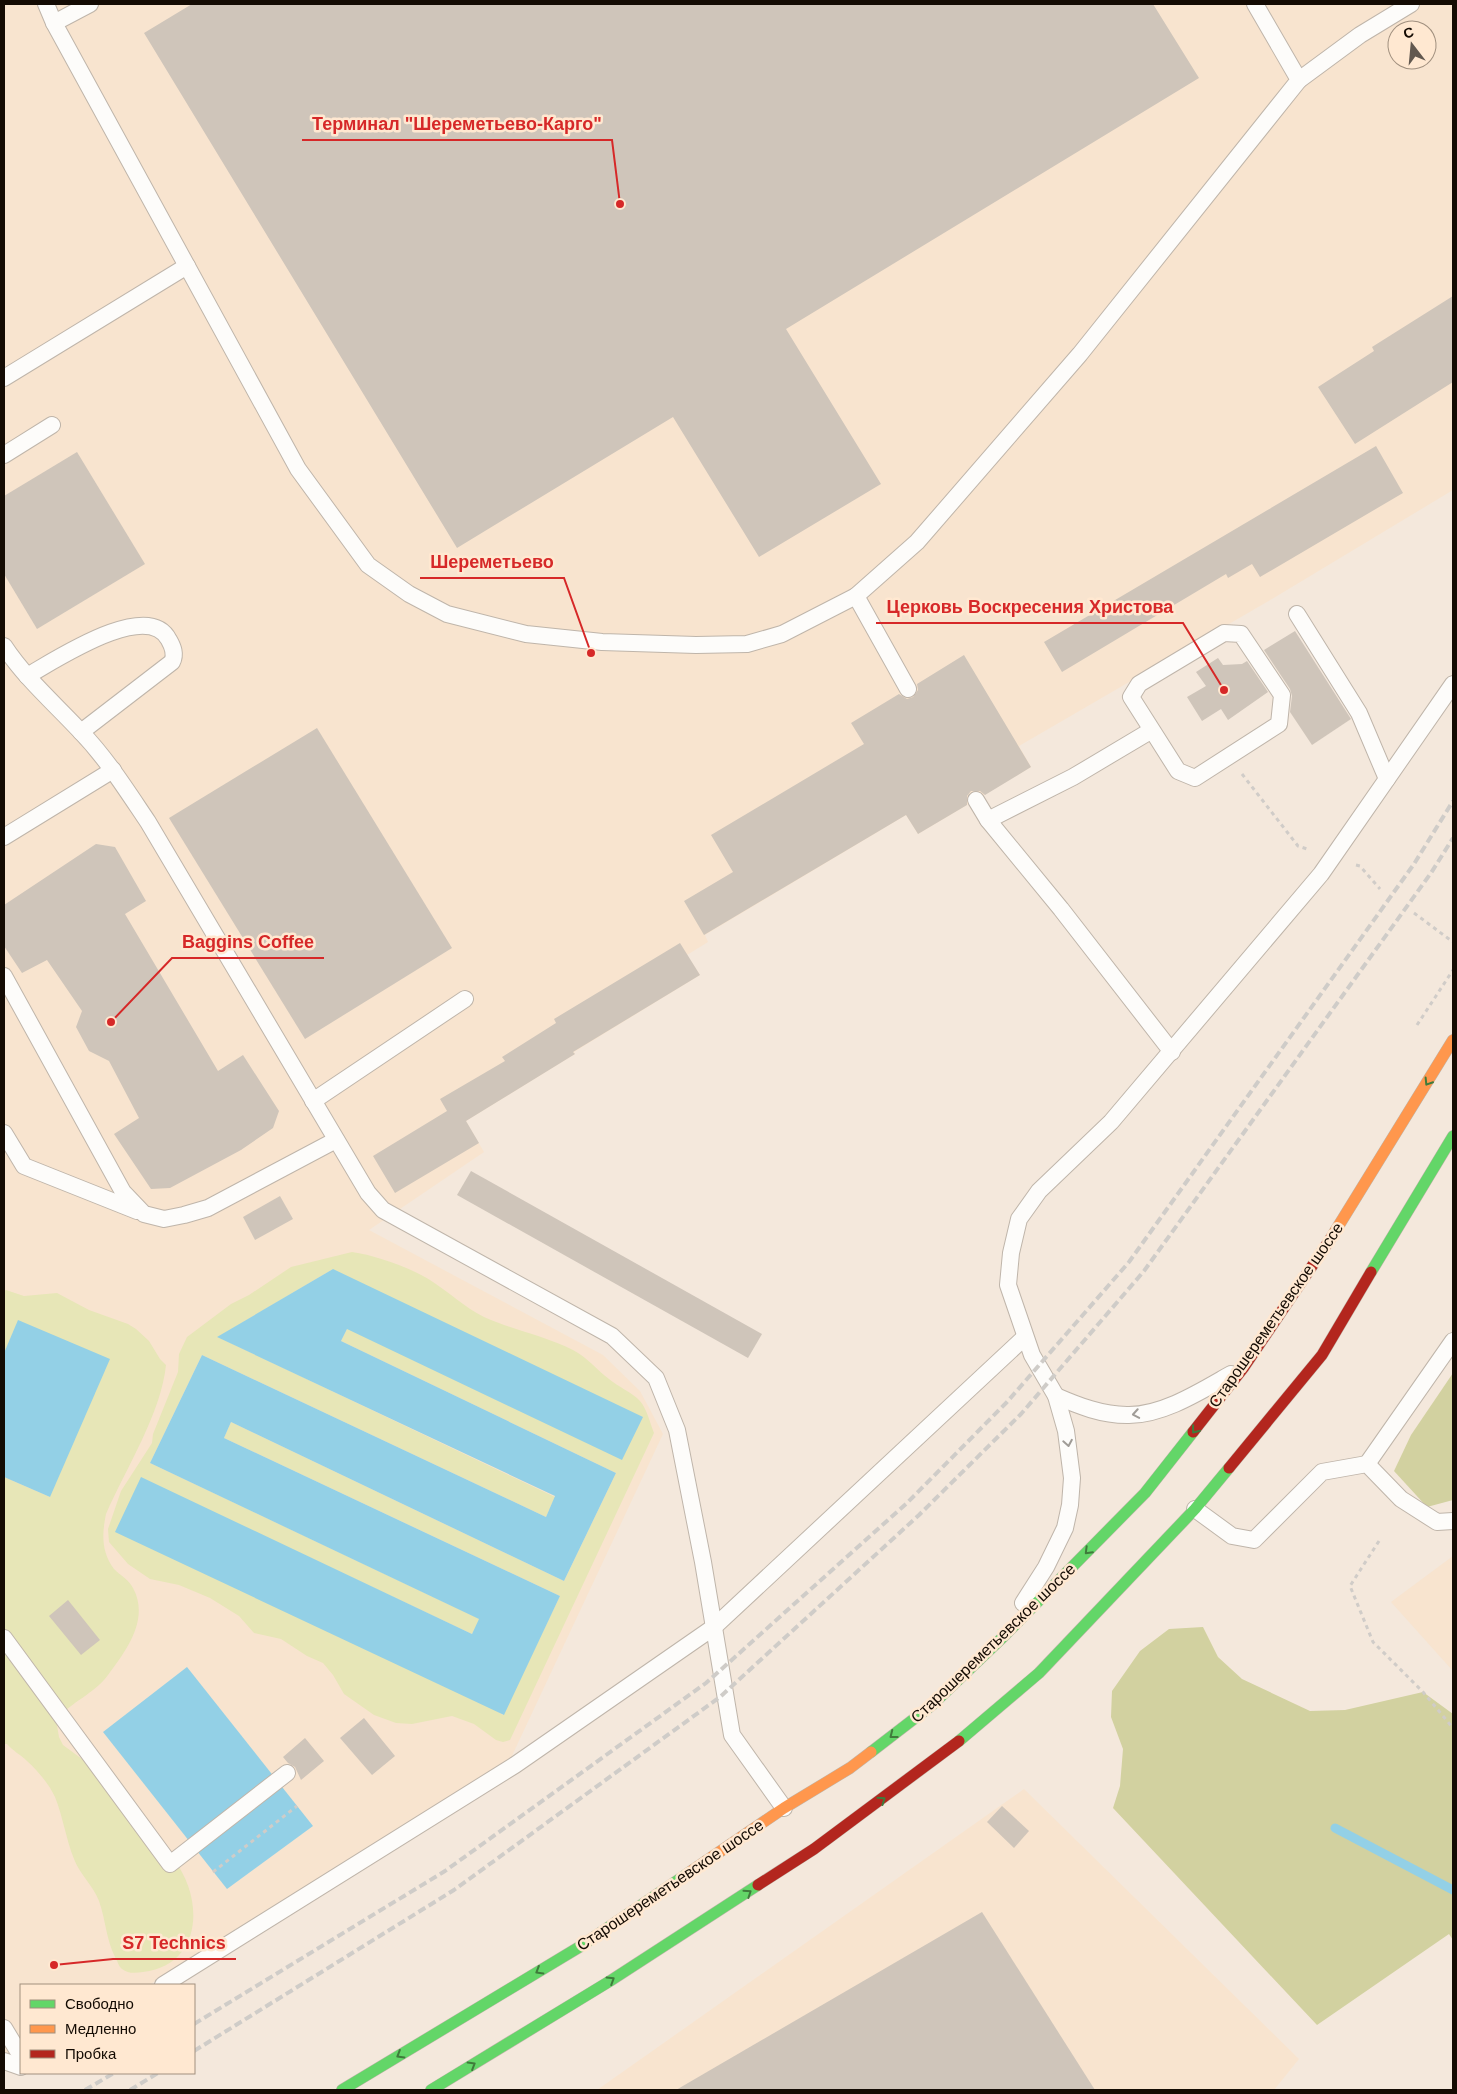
<svg xmlns="http://www.w3.org/2000/svg" width="1457" height="2094" font-family="Helvetica,sans-serif">
<style>
.built{fill:#f8e4cf;fill-rule:evenodd}
.green{fill:#e7e6b7;fill-rule:evenodd}
.forest{fill:#d2d1a0}
.water{fill:#93d0e6}
.lines{fill:none;stroke-linecap:round;stroke-linejoin:round}
.stream{stroke:#93d0e6;stroke-width:9}
.building{fill:#cfc5ba}
.lane-casing{stroke:#bfb5aa;stroke-width:18}
.fast-casing{stroke:#bfb5aa;stroke-width:12}
.slow-casing{stroke:#bfb5aa;stroke-width:12}
.jam-casing{stroke:#bfb5aa;stroke-width:12}
.path{stroke:#d0ccc8;stroke-width:3;stroke-dasharray:4 4;stroke-linecap:butt}
.lane{stroke:#fdfcfa;stroke-width:16}
.fast{stroke:#63d668;stroke-width:11}
.slow{stroke:#ff974d;stroke-width:11}
.jam{stroke:#b3261e;stroke-width:11}
.rail{stroke:#cfccc8;stroke-width:4;stroke-dasharray:8 4;stroke-linecap:butt}
.oneway{stroke:#3f7b3b}
.oneway2{stroke:#a09c97}
.labels{text-anchor:middle;dominant-baseline:central;stroke-width:5;stroke-linejoin:round;paint-order:stroke}
.street-label{font-size:16px;fill:#140b03;stroke:#ffe8d1}
.leader{fill:none;stroke:#d62828;stroke-width:2}
.callout-dot{fill:#d62828;stroke:#ffe8d1;stroke-width:2}
.callout-label{font-size:18px;text-anchor:middle;font-weight:bold;fill:#d62828;stroke:#ffe8d1;stroke-width:5;stroke-linejoin:round;paint-order:stroke}
</style>
<rect width="100%" height="100%" fill="#f4e8dc"/>
<g class="built">
<path d="M4 4H1453V490L1272 599 1019 746 1031 767 918 834 906 815 705 935 708 942 687 955 700 975 574 1052 575 1054 466 1121 484 1152 369 1230 603 1355 640 1391 663 1434 510 1760 149 1985H21V2062L4 2072ZM1397 30H1427V60H1397Z"/>
<path d="M1453 1556V1671L1391 1602Z"/>
<path d="M1024 1789 1299 2059 1274 2090H597Z"/>
</g>
<g class="green">
<path d="M352 1252C375 1255 411 1268 430 1280 449 1292 464 1307 484 1317 513 1330 545 1336 573 1350 587 1357 597 1370 609 1379 618 1387 632 1392 640 1401 647 1409 650 1423 654 1433L510 1740 503 1742 496 1740 474 1724 452 1716 412 1724 396 1723 374 1715 344 1694 333 1675 323 1663 307 1656 281 1639 254 1633 239 1616 210 1598 179 1585 150 1579 128 1564 109 1542 108 1529 121 1491 152 1443 153 1434 178 1372 179 1354 187 1337 231 1304 249 1295 291 1267ZM333 1269 347 1329 341 1341 616 1473 564 1581 231 1422 224 1438 560 1596 503 1715 140 1478 472 1634 480 1619 150 1463 202 1355 546 1517 555 1497 218 1337Z"/>
<path d="M6 1290 24 1296 57 1293 89 1310 128 1324 136 1329 149 1341 160 1359 166 1365C161 1414 126 1468 106 1514 102 1533 101 1552 114 1569 120 1575 129 1580 133 1588 150 1619 126 1651 108 1675 94 1694 71 1702 56 1720L59 1737 63 1745 86 1762 174 1860C204 1898 203 1965 143 1972 136 1973 128 1974 122 1969 119 1967 118 1962 116 1959 106 1940 106 1921 99 1901 93 1885 80 1875 74 1859 66 1839 63 1817 55 1797 49 1784 38 1771 27 1761 21 1755 13 1751 7 1744H4V1477L50 1497 19 1320 4 1353V1291Z"/>
</g>
<g class="forest">
<path d="M1453 1373V1500L1427 1507 1394 1471 1411 1435Z"/>
<path d="M1203 1627 1218 1657 1242 1679 1310 1711 1345 1710 1423 1692 1453 1714V1940L1449 1934 1317 2025 1113 1808 1120 1786 1123 1749 1111 1717 1112 1691 1140 1651 1169 1629Z"/>
</g>
<g class="water">
<path d="M333 1269 643 1417 622 1460 347 1329 341 1341 616 1473 564 1581 231 1422 224 1438 560 1596 504 1715 115 1532 141 1477 472 1634 479 1619 150 1463 202 1355 546 1517 555 1496 217 1337Z"/>
<path d="M18 1320 110 1359 50 1497 4 1477V1353Z"/>
<path d="M187 1667 313 1826 227 1889 103 1732Z"/>
</g>
<g class="lines">
<path class="stream" d="M1335 1828 1453 1890"/>
</g>
<g class="building">
<path d="M192 4H1153L1199 78 786 329 881 484 759 557 673 417 457 548 144 33Z"/>
<path d="M1453 296V382L1355 444 1318 387 1374 351 1372 347Z"/>
<path d="M1376 446 1403 493 1260 577 1252 564 1228 578 1226 574 1062 672 1044 642Z"/>
<path d="M77 452 145 564 37 629 4 574V496Z"/>
<path d="M1295 631 1351 719 1312 745 1290 712 1292 696 1290 689 1264 650Z"/>
<path d="M964 655 1031 767 985 795 980 791H971L967 796V805L918 834 906 815 704 935 684 901 733 872 711 835 864 744 851 723 899 694 907 699 913 697 918 690 917 684Z"/>
<path d="M1218 658 1223 665 1242 664 1247 661 1268 692 1228 720 1221 709 1202 721 1187 697 1206 686 1196 672Z"/>
<path d="M317 728 452 948 305 1039 169 818Z"/>
<path d="M96 844 115 847 146 901 125 914 218 1071 243 1055 279 1111 273 1128 241 1150 170 1188 151 1189 114 1134 139 1118 109 1061 89 1051 76 1027 82 1011 47 960 22 973 4 946V905Z"/>
<path d="M680 943 700 975 573 1052 575 1054 466 1121 479 1143 395 1193 373 1156 447 1111 440 1099 505 1061 502 1057 556 1023 554 1019Z"/>
<path d="M471 1171 762 1334 748 1358 457 1195Z"/>
<path d="M280 1196 293 1219 255 1240 243 1217Z"/>
<path d="M68 1600 100 1640 81 1655 49 1616Z"/>
<path d="M364 1718 395 1756 372 1775 340 1738Z"/>
<path d="M305 1738 324 1761 301 1780 295 1767 288 1763 283 1757Z"/>
<path d="M1002 1806 1029 1831 1014 1848 987 1822Z"/>
<path d="M982 1912 1095 2090H676Z"/>
</g>
<g class="lines">
<defs>
<g id="lane">
<path d="M46 4 54 23 298 469 368 565 409 594 447 614 526 634 602 642 696 645 747 644 782 634 856 596"/>
<path d="M54 23 90 4"/>
<path d="M1299 80 1360 35 1411 4"/>
<path d="M4 378 187 266"/>
<path d="M4 455 52 425"/>
<path d="M1297 614 1359 713 1387 779"/>
<path d="M4 646C25 678 55 704 81 732 107 759 127 791 148 822L368 1193 383 1210 612 1336 656 1378 677 1430 703 1562 732 1735 784 1808"/>
<path d="M27 676C54 661 148 598 169 640 173 647 176 654 172 662L81 732"/>
<path d="M908 689 856 596 917 542 1080 354 1299 80 1255 4"/>
<path d="M1152 730 1178 771 1195 778 1279 724 1282 695 1241 634 1224 633 1139 684 1131 697 1152 730 1073 777 988 820 1061 909 1172 1052"/>
<path d="M976 800 988 820"/>
<path d="M4 837 113 770"/>
<path d="M4 976 123 1192 144 1214 164 1219 184 1215 208 1208 336 1140"/>
<path d="M313 1101 465 999"/>
<path d="M4 1133 24 1166 137 1211"/>
<path d="M1056 1396C1079 1406 1102 1415 1127 1415 1162 1416 1201 1391 1231 1374"/>
<path d="M1367 1464 1453 1341"/>
<path d="M1195 1509 1232 1536 1254 1540 1322 1472 1367 1464 1401 1499 1437 1522 1453 1521"/>
<path d="M1023 1603 1046 1567 1065 1528 1070 1505 1072 1478 1066 1431 1056 1396 1032 1355 1008 1285 1011 1253 1019 1219 1039 1191 1111 1122 1321 874 1453 684"/>
<path d="M4 1638 170 1864 287 1773"/>
<path d="M163 1985 515 1765 714 1627 1025 1337"/>
<path d="M4 2028 21 2056"/>
<path d="M4 2061 21 2067"/>
</g>
<g id="fast">
<path d="M1371 1272 1453 1136"/>
<path d="M959 1741 1039 1673 1195 1509 1229 1468"/>
<path d="M871 1752 932 1705 1002 1638 1145 1493 1193 1432"/>
<path d="M342 2090 581 1946 690 1872"/>
<path d="M431 2090 610 1981 758 1885"/>
</g>
<g id="slow">
<path d="M1331 1238 1453 1040"/>
<path d="M690 1872 784 1808 850 1768 871 1752"/>
</g>
<g id="jam">
<path d="M1193 1432 1244 1367 1331 1238"/>
<path d="M1229 1468 1322 1355 1371 1272"/>
<path d="M758 1885 814 1849 959 1741"/>
</g>
</defs>
<use href="#lane" class="lane-casing"/>
<use href="#fast" class="fast-casing"/>
<use href="#slow" class="slow-casing"/>
<use href="#jam" class="jam-casing"/>
<g class="path">
<path d="M1242 774 1298 846 1310 850"/>
<path d="M1356 865 1360 866 1380 889"/>
<path d="M1414 913 1453 942"/>
<path d="M1417 1025 1453 970"/>
<path d="M1379 1541 1350 1586 1373 1642 1423 1692 1453 1728"/>
<path d="M213 1872 297 1806"/>
</g>
<use href="#lane" class="lane"/>
<use href="#fast" class="fast"/>
<use href="#slow" class="slow"/>
<use href="#jam" class="jam"/>
<g class="rail">
<path d="M194 2024 445 1871 706 1683 907 1503 1007 1402 1129 1262 1414 864 1453 801"/>
<path d="M194 2051 454 1890 720 1697 919 1515 1021 1414 1144 1271 1431 873 1453 838"/>
<path d="M85 2090 114 2073"/>
<path d="M130 2090 158 2073"/>
</g>
</g>
<defs><path id="oneway-chevron" d="M-2-3.5L2.5 0L-2 3.5" fill="none" stroke-width="1.6" stroke-linecap="round" stroke-linejoin="round" transform="scale(1.25)"/></defs>
<g class="oneway">
<use href="#oneway-chevron" transform="translate(1428 1082) rotate(122)"/>
<use href="#oneway-chevron" transform="translate(1195 1430) rotate(128)"/>
<use href="#oneway-chevron" transform="translate(1088 1551) rotate(135)"/>
<use href="#oneway-chevron" transform="translate(893 1735) rotate(142)"/>
<use href="#oneway-chevron" transform="translate(882 1800) rotate(-35)"/>
<use href="#oneway-chevron" transform="translate(748 1893) rotate(-34)"/>
<use href="#oneway-chevron" transform="translate(539 1971) rotate(149)"/>
<use href="#oneway-chevron" transform="translate(611 1980) rotate(-32)"/>
<use href="#oneway-chevron" transform="translate(400 2055) rotate(149)"/>
<use href="#oneway-chevron" transform="translate(472 2065) rotate(-31)"/>
</g>
<g class="oneway2">
<use href="#oneway-chevron" transform="translate(1136 1414) rotate(170)"/>
<use href="#oneway-chevron" transform="translate(1068 1443) rotate(80)"/>
</g>
<g class="labels">
<g class="street-label">
<text transform="translate(1276 1315) rotate(-55)">Старошереметьевское шоссе</text>
<text transform="translate(993 1643) rotate(-44)">Старошереметьевское шоссе</text>
<text transform="translate(670 1885) rotate(-34)">Старошереметьевское шоссе</text>
</g>
</g>
<path class="leader" d="M620 204L612 140H302M591 653L564 578H420M1224 690L1183 623H876M111 1022L172 958H324M54 1965L113 1959H236"/>
<g class="callout-dot">
<circle cx="620" cy="204" r="5"/>
<circle cx="591" cy="653" r="5"/>
<circle cx="1224" cy="690" r="5"/>
<circle cx="111" cy="1022" r="5"/>
<circle cx="54" cy="1965" r="5"/>
</g>
<g class="callout-label">
<text x="457" y="130">Терминал "Шереметьево-Карго"</text>
<text x="492" y="568">Шереметьево</text>
<text x="1030" y="613">Церковь Воскресения Христова</text>
<text x="248" y="948">Baggins Coffee</text>
<text x="174" y="1949">S7 Technics</text>
</g>
<rect width="1457" height="2094" fill="none" stroke="#140b03" stroke-width="10"/>
<rect x="20" y="1984" width="175" height="90" fill="#ffe8d1" stroke="#a1907f"/>
<rect x="30" y="2000" width="25" height="8" fill="#63d668" stroke="#a1907f"/>
<text x="65" y="2009" font-size="15" fill="#140b03">Свободно</text>
<rect x="30" y="2025" width="25" height="8" fill="#ff974d" stroke="#a1907f"/>
<text x="65" y="2034" font-size="15" fill="#140b03">Медленно</text>
<rect x="30" y="2050" width="25" height="8" fill="#b3261e" stroke="#a1907f"/>
<text x="65" y="2059" font-size="15" fill="#140b03">Пробка</text>
<g transform="translate(1412 45) rotate(344)"><circle r="24" fill="#ffe8d1" stroke="#a1907f"/>
<path d="M0-4L9 19L0 12L-9 19Z" fill="#62584f"/>
<text y="-8" font-size="14" font-weight="bold" text-anchor="middle" fill="#140b03">С</text>
</g>
</svg>
